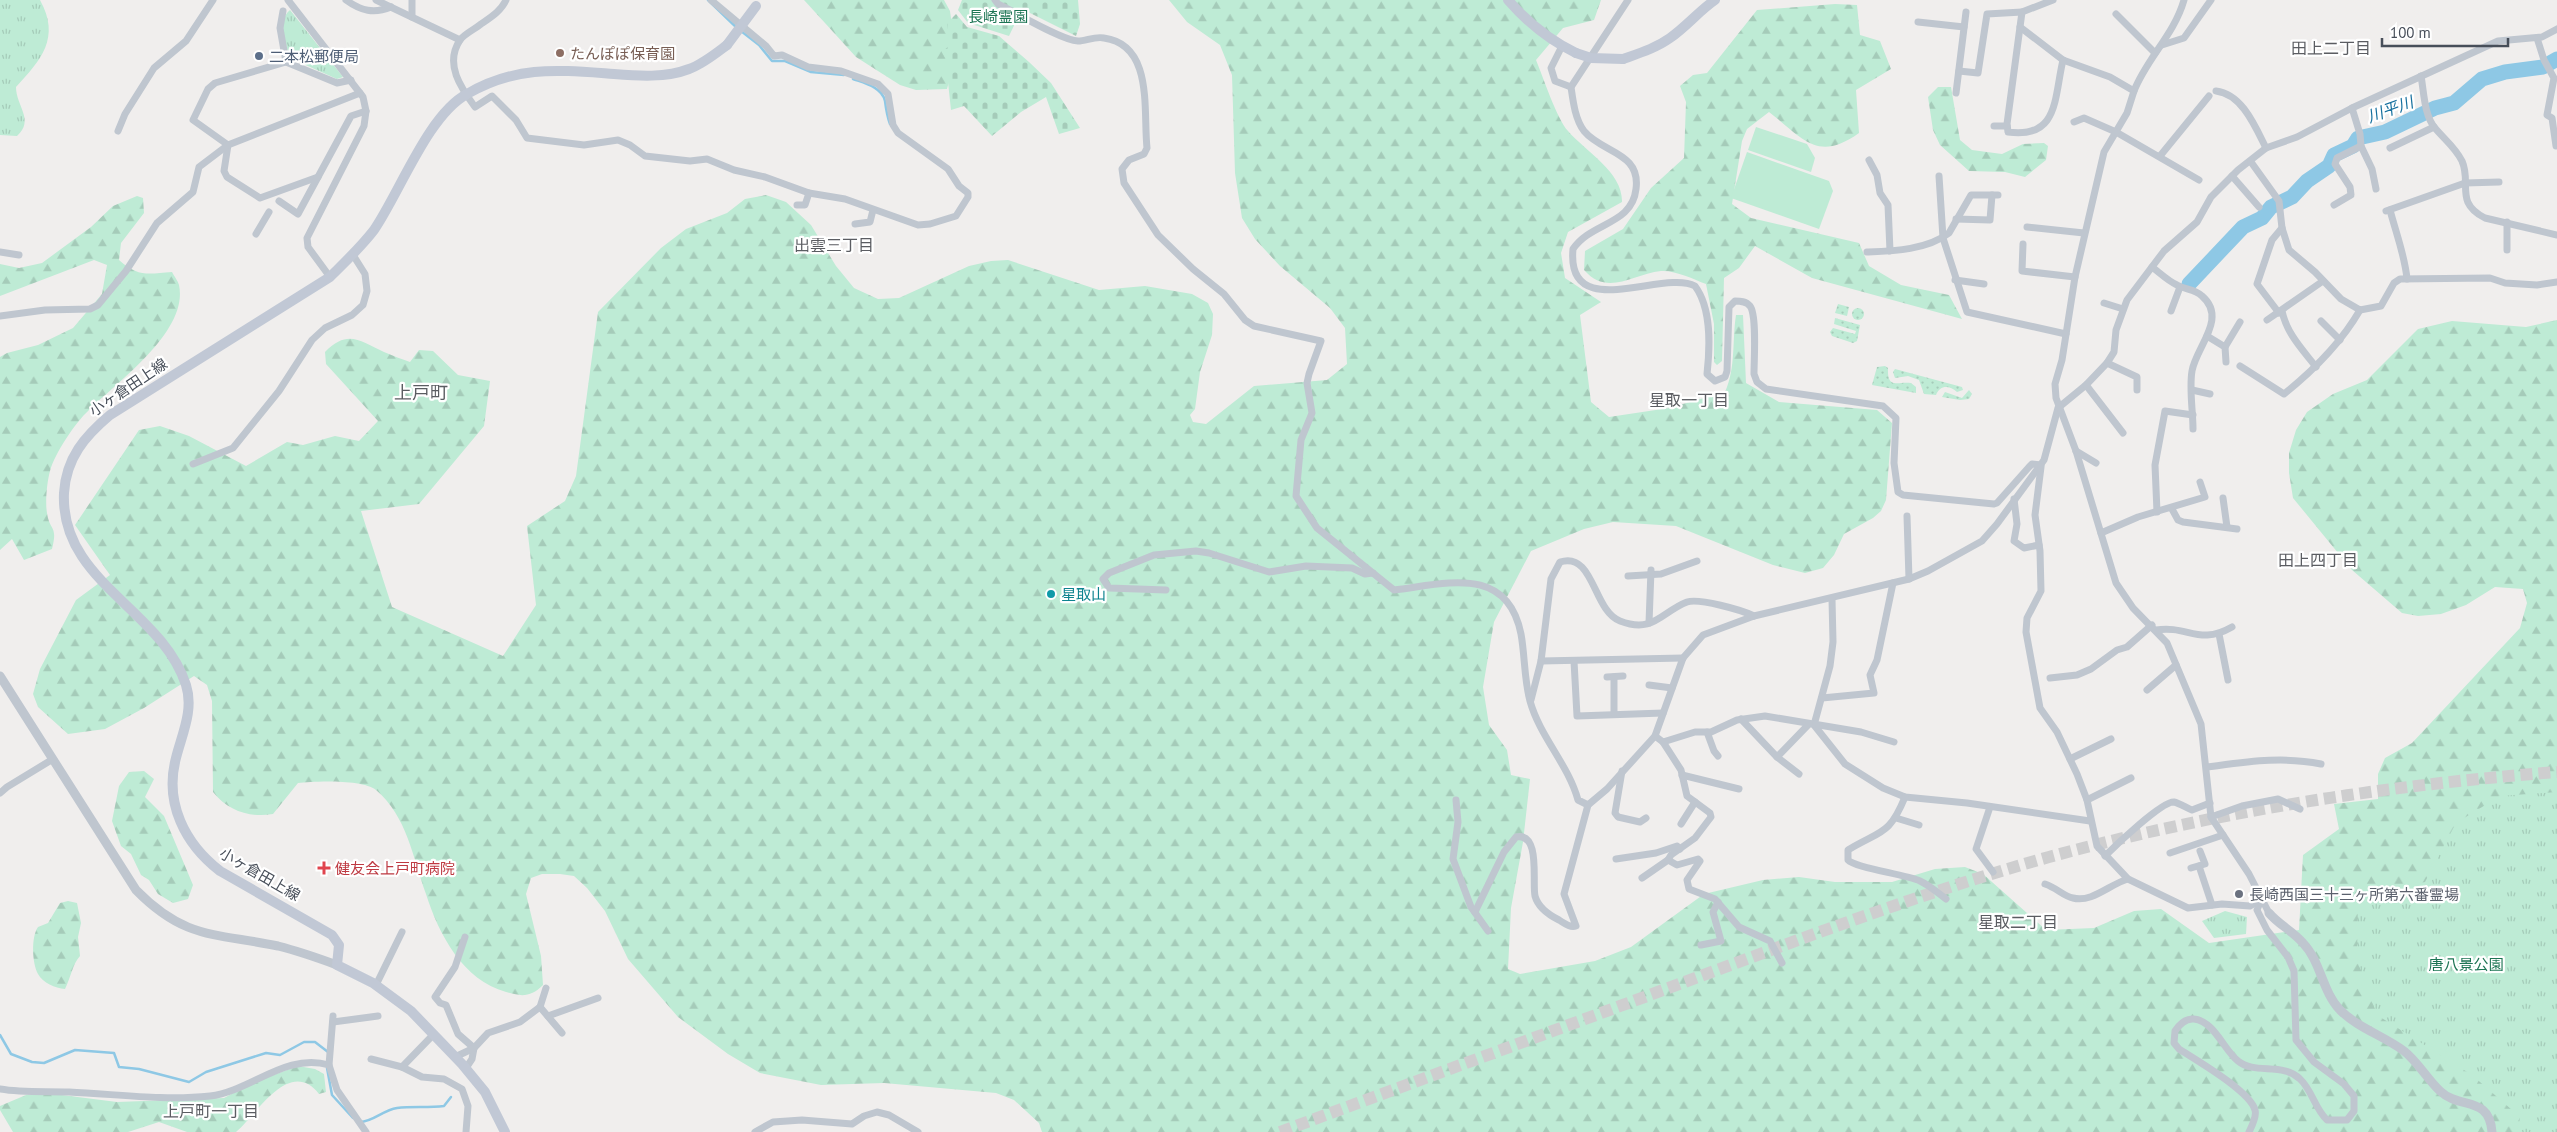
<svg xmlns="http://www.w3.org/2000/svg" width="2557" height="1132" font-family="'PT Sans','Noto Sans JP',sans-serif">
<style>
.grass{fill:url(#grass-dots)}
.forest{fill:url(#forest-firs)}
.cemetery{fill:url(#cemetery-stones)}
.park{fill:url(#park-tufts)}
.pitch{fill:#beebd5}
.lines{fill:none;stroke-linecap:round;stroke-linejoin:round}
.stream{stroke:#8ec8e5;stroke-width:2.5}
.river{stroke:#8ec8e5;stroke-width:15}
.motorway-tunnel{stroke:#cececf;stroke-width:12;stroke-dasharray:12 6;stroke-linecap:butt}
.minor{stroke:#bfc6cf;stroke-width:7}
.tertiary{stroke:#bfc6cf;stroke-width:9}
.secondary{stroke:#c1c8d5;stroke-width:10}
.secondary-bridge{stroke:#c1c8d5;stroke-width:10}
.education-dot{fill:#8d6e63;stroke:#fff;stroke-width:2}
.service-dot{fill:#5c6f8a;stroke:#fff;stroke-width:2}
.culture-dot{fill:#0f9aa8;stroke:#fff;stroke-width:2}
.health-dot{fill:#e0444e;stroke:#fff;stroke-width:2}
.worship-dot{fill:#6b7280;stroke:#fff;stroke-width:2}
.labels{text-anchor:middle;dominant-baseline:central;stroke-width:4.5;stroke-linejoin:round;paint-order:stroke}
.park-label{font-size:15px;fill:#1d7554;stroke:#fff}
.education-label{font-size:15px;fill:#785e54;stroke:#fff;text-anchor:start}
.service-label{font-size:15px;fill:#4e5e75;stroke:#fff;text-anchor:start}
.street-label{font-size:15px;fill:#474e59;stroke:#fff}
.culture-label{font-size:15px;fill:#0d838f;stroke:#fff;text-anchor:start}
.health-label{font-size:15px;fill:#be3a42;stroke:#fff;text-anchor:start}
.worship-label{font-size:15px;fill:#5b616d;stroke:#fff;text-anchor:start}
.neighbourhood-label{font-size:16px;fill:#5b5d62;stroke:#fff}
.water-label{font-size:16px;font-style:italic;fill:#16709e;stroke:#fff}
.quarter-label{font-size:18px;fill:#5b5d62;stroke:#fff}
</style>
<defs>
<pattern id="grass-dots" width="8" height="8" patternUnits="userSpaceOnUse" patternTransform="scale(1.25)"><rect width="8" height="8" fill="#beebd5"/><path d="M2 2h.1M6 6h.1" fill="none" stroke="#a5cbb9" stroke-width="1.8" stroke-linecap="round"/></pattern>
<pattern id="forest-firs" width="22" height="20" patternUnits="userSpaceOnUse" patternTransform="scale(1.25)"><rect width="22" height="20" fill="#beebd5"/><path d="M5 1l3.5 6h-7zM16 11l3.5 6h-7z" fill="#a5cbb9"/></pattern>
<pattern id="cemetery-stones" width="16" height="16" patternUnits="userSpaceOnUse" patternTransform="scale(1.25)"><rect width="16" height="16" fill="#beebd5"/><path d="M2 7V4a2 2 0 0 1 4 0v3zM10 15v-3a2 2 0 0 1 4 0v3z" fill="#a5cbb9"/></pattern>
<pattern id="park-tufts" width="24" height="20" patternUnits="userSpaceOnUse" patternTransform="scale(1.25)"><rect width="24" height="20" fill="#beebd5"/><path d="M3 7l-1-3M5 7V3M7 7l1-3M15 17l-1-3M17 17v-4M19 17l1-3" fill="none" stroke="#a5cbb9"/></pattern>
</defs>
<rect width="100%" height="100%" fill="#f0eeed"/>
<g class="grass">
<path d="M1838 304 1849 307 1847 316 1835 313Z"/>
<circle cx="1858" cy="314" r="6"/>
<path d="M1835 318 1860 325 1857 341 1853 343 1832 336 1830 332 1833 328 1855 334 1856 331 1834 324Z"/>
<path d="M1885 366 1888 368C1887 390 1898 381 1911 383L1916 387V393L1872 385 1877 367Z"/>
<path d="M1895 369 1962 387 1963 390 1957 392C1949 385 1940 385 1936 395L1924 394 1919 380 1908 376 1895 378 1893 372Z"/>
<path d="M1969 390 1972 394 1969 399 1960 400 1942 397 1945 392 1962 398Z"/>
</g>
<g class="forest">
<path d="M804 0H944L950 11 956 55 947 89 916 90 900 85 856 57Z"/>
<path d="M1169 0H1601L1594 20 1563 28 1536 60C1543 77 1557 119 1568 131 1586 152 1623 172 1622 202L1568 232 1561 253 1565 278 1601 302 1580 315 1591 402 1609 417 1669 408 1725 392C1736 368 1732 340 1736 315H1743L1746 383 1779 402 1877 410 1892 423 1886 500 1881 511 1873 518 1844 534 1834 555 1823 568 1805 573 1773 565 1676 526 1613 522 1584 529 1531 551 1494 622 1483 687 1489 725 1507 750 1511 775 1530 779 1523 842 1511 908 1508 969 1520 974 1595 961 1631 947 1704 894 1763 880 1799 877 1835 882H1892L1935 869 1965 867 1983 874 2046 930 2094 928 2134 911 2161 909 2209 943 2299 930 2303 855 2339 829 2334 804 2378 799V774L2385 758 2412 743 2520 628 2527 603 2523 589 2495 587 2466 605 2441 614 2418 616 2402 613 2352 570 2293 498 2289 473V453L2296 430 2307 412 2333 394 2367 380 2418 329 2452 321 2526 327 2557 320V1132H1042L1039 1123 1014 1100 996 1093 884 1083 821 1085 760 1073 728 1054 678 1017 628 959 605 911 587 888 574 876 560 874H542L531 878 526 894 541 956 543 985C531 997 522 997 506 992 463 980 439 935 426 894 413 858 407 816 376 790 363 779 314 781 298 783L273 814C250 818 228 811 213 792L212 701 207 685 194 676 144 708 105 729 68 734 38 707 33 694 40 669 76 600 110 575 75 525 139 430 160 426 189 436 246 466 287 442 303 445 335 436 359 441 378 421 326 364 325 352C348 329 360 341 384 352 393 356 402 359 410 362L419 350 433 351 458 375 490 381 484 426 419 504 361 511 392 607 503 656 536 605 527 526 565 501 576 476 598 312 661 248 686 229 727 213 745 199 766 195 786 202 811 225 836 266 854 288 878 299 899 298 969 266 991 261 1008 260 1099 290 1145 286 1192 294 1208 303 1213 314 1212 335 1200 372 1195 409 1190 415 1193 422 1206 424 1254 386 1327 380 1347 364 1345 328 1330 308 1280 266 1255 239 1242 218 1235 173 1232 75 1220 45 1187 22Z"/>
<path d="M1835 4 1857 5 1860 35 1880 41 1891 69 1856 90 1859 133C1817 163 1803 138 1769 112L1747 129 1742 141 1732 204 1751 218 1859 243 1869 266 1901 285 1949 295 1962 319 1812 278 1755 246 1739 268 1724 278 1722 361 1717 365 1714 362V324L1706 284C1693 279 1675 270 1661 271 1632 274 1608 297 1584 270L1585 251 1623 229 1651 188 1684 158 1686 102 1680 86 1693 75 1707 73 1757 10Z"/>
<path d="M1938 87H1951L1960 140 1972 150 2002 154 2023 144 2044 143 2048 146 2046 160 2025 177 2005 172 1969 171 1940 145 1933 130 1928 97Z"/>
<path d="M137 196 143 198 144 213 121 243 119 260C138 277 147 274 172 272 174 276 178 281 179 285 189 331 117 382 89 410 75 423 55 453 50 471 47 482 45 502 47 513 50 532 58 525 52 549L24 560 12 539 0 550V357L7 353 38 345 73 328 102 294 107 265 94 260 0 296V264L19 268 42 263 91 227 113 206Z"/>
<path d="M144 771 154 779 145 797 164 816 193 885 188 899 173 903 158 894 149 880 141 875 131 854 121 846 112 821 119 786 129 772Z"/>
<path d="M68 901 77 903 81 923 78 937 80 956C72 965 71 977 65 989 55 988 43 983 38 974 32 963 31 937 38 927L48 923 60 903Z"/>
<path d="M298 1066 315 1069 324 1074 326 1092 319 1094C289 1056 256 1116 236 1132H187L159 1122 128 1132H13L0 1110V1106L26 1095 54 1094 117 1102 224 1098 252 1083Z"/>
</g>
<g class="cemetery">
<path d="M962 0H1078L1080 24 1076 36 1022 9 1009 36 968 23 958 10Z"/>
<path d="M956 14 967 27 999 36 1029 62 1051 83 1080 128 1059 134 1046 97 1021 112 992 136 964 106 951 110 947 73 949 65 942 52 950 45 947 23Z"/>
</g>
<g class="park">
<path d="M0 0H40C61 38 41 60 16 87 16 106 35 120 17 136L0 135Z"/>
<path d="M290 10 343 77 337 79 290 58C286 43 276 22 290 10Z"/>
<path d="M2557 792V1132H2518L2520 1117 2472 1075 2377 1015 2357 959 2358 895 2425 882 2456 823 2500 796Z"/>
<path d="M2225 911 2247 917 2246 934 2214 938 2202 921Z"/>
</g>
<g class="pitch">
<path d="M1756 127 1807 144 1815 158 1811 172 1748 150Z"/>
<path d="M1747 152 1829 181 1833 191 1819 229 1731 198Z"/>
</g>
<g class="lines">
<g class="stream">
<path d="M708 0 737 28"/>
<path d="M741 31 759 45 772 61H785L811 72 844 75"/>
<path d="M853 79C864 83 882 87 885 101 886 109 887 116 890 124"/>
<path d="M0 1035 11 1054 32 1062 44 1063 75 1050 114 1053 119 1067 139 1069 189 1082 206 1072 266 1053 280 1055 304 1042H315L328 1052"/>
<path d="M327 1068 332 1095 353 1118"/>
<path d="M360 1122C373 1122 383 1110 397 1108 412 1106 428 1108 444 1106L451 1097"/>
</g>
<path class="river" d="M2189 284 2243 227 2262 218 2271 207 2292 197 2307 181 2329 166 2334 155 2353 146 2358 138 2385 132 2435 108 2454 103 2482 79 2505 72 2543 67 2557 59"/>
<path class="motorway-tunnel" d="M1280 1132C1414 1082 1548 1033 1682 983 1803 938 1924 892 2049 857 2214 812 2386 785 2557 772"/>
<g class="minor">
<path d="M288 0 363 97 366 111 364 126 307 238 308 247 330 277"/>
<path d="M346 0C361 11 374 14 391 7"/>
<path d="M376 0 460 40"/>
<path d="M412 0V17"/>
<path d="M506 0C501 11 491 17 481 24 475 29 464 34 460 40 444 64 461 88 475 107L492 96 516 120 527 138 584 145 618 140 630 145 645 156 690 161 707 159 734 170 765 177 809 193 845 199 918 225 930 224 956 216 968 197V193L959 186 948 169 898 133 893 125 888 94 878 84 841 71 808 67 782 55 774 56 766 46 711 0"/>
<path d="M995 0 998 4C1015 12 1061 40 1078 41 1086 41 1095 36 1104 38 1154 45 1143 111 1147 148L1144 154 1129 160 1122 169 1124 183 1158 235 1193 269 1224 294 1245 320 1254 326 1321 341 1309 374 1307 383 1312 413 1301 440 1296 496 1317 528 1394 590C1445 584 1507 564 1521 634 1525 656 1524 679 1530 701 1540 737 1568 764 1578 800L1588 805 1607 789 1655 736 1683 658 1703 635 1754 616 1909 579 1928 571 1982 541 1997 524 2044 460 2058 408 2086 385 2107 363 2114 352 2116 330 2127 300 2164 251 2197 222 2211 197 2238 170 2266 148 2297 137 2352 108 2498 41 2542 37 2557 29"/>
<path d="M1628 0 1571 87C1573 101 1575 119 1584 131 1602 153 1641 152 1636 189 1632 225 1591 222 1573 249 1566 324 1663 269 1695 286 1712 309 1710 347 1707 374L1715 381 1725 377 1727 371 1729 307 1735 301C1740 301 1746 301 1750 306 1757 315 1754 360 1754 374L1757 382 1766 389 1883 406 1896 418 1894 463 1898 492 1903 495 1994 504 1997 503 2029 467 2032 464 2041 465"/>
<path d="M2053 0 2022 12 2020 27 2063 60 2110 77 2134 91 2127 113 2104 152 2075 277 2062 360 2055 384 2056 398 2076 451 2116 583 2133 608 2167 643 2201 724 2211 817 2249 874 2269 913"/>
<path d="M283 11 280 28 286 62"/>
<path d="M2116 14 2155 53"/>
<path d="M1918 22 1964 27"/>
<path d="M2020 27 2007 124 2008 132C2059 139 2054 98 2063 60"/>
<path d="M2537 38 2544 60 2554 78 2547 115 2552 118 2556 146"/>
<path d="M2162 45 2184 38 2211 0"/>
<path d="M1562 46 1551 68 1555 81 1571 87"/>
<path d="M1959 71 1978 73 1987 14 2022 12"/>
<path d="M2421 76C2424 92 2424 115 2435 128 2444 139 2455 147 2462 161 2472 184 2454 202 2485 218L2557 235"/>
<path d="M2134 91C2147 58 2174 35 2184 0"/>
<path d="M2216 91C2242 94 2255 126 2266 148"/>
<path d="M1956 93 1966 12"/>
<path d="M2352 108 2360 134 2361 146 2372 169 2376 189"/>
<path d="M2074 122 2084 118 2116 132 2199 180"/>
<path d="M1994 126H2007"/>
<path d="M118 131 125 114 154 68 186 41 213 0"/>
<path d="M228 145 193 120 208 89 215 83 286 62 337 83 351 80"/>
<path d="M228 145 224 171 227 177 260 198 318 177 351 116 366 111"/>
<path d="M2390 148 2434 127"/>
<path d="M2160 156 2209 96"/>
<path d="M1869 160 1877 175 1880 193 1888 205 1890 251"/>
<path d="M2251 162 2279 201 2282 228 2289 250 2315 272 2341 299 2360 310 2381 306 2394 283 2400 279 2490 278 2505 283 2537 285 2557 282"/>
<path d="M1939 176 1943 238 1967 312 2066 334"/>
<path d="M2232 176 2259 207"/>
<path d="M279 201 298 214 318 177"/>
<path d="M797 205H805L809 193"/>
<path d="M2334 205 2351 195 2350 187 2335 164 2337 158 2361 146"/>
<path d="M2390 210C2396 233 2405 256 2407 279"/>
<path d="M2386 211 2465 183 2499 182"/>
<path d="M1956 219 1990 220 1992 195"/>
<path d="M855 224 870 222 873 210"/>
<path d="M2027 227 2084 233"/>
<path d="M256 234 269 212"/>
<path d="M2023 244 2022 271 2075 277"/>
<path d="M2507 250V222"/>
<path d="M0 252 19 255"/>
<path d="M1867 252C1893 251 1927 250 1949 233L1971 195H1998"/>
<path d="M2152 267C2160 273 2168 281 2177 285 2186 290 2195 289 2202 296 2228 318 2196 347 2192 371 2189 389 2193 411 2193 429"/>
<path d="M1955 280 1984 284"/>
<path d="M2104 303 2123 309"/>
<path d="M2171 311 2180 287"/>
<path d="M2282 311C2287 334 2302 349 2316 367"/>
<path d="M2279 313 2257 284 2272 240 2282 228"/>
<path d="M0 316 45 310 90 309 98 305 126 271 157 223 193 192 199 167 228 145 360 93"/>
<path d="M2267 320 2323 281"/>
<path d="M2321 321 2340 340"/>
<path d="M2207 336 2225 347 2226 362"/>
<path d="M2225 347 2240 322"/>
<path d="M2107 363 2137 377V390"/>
<path d="M2240 366 2284 394C2314 370 2341 343 2360 310"/>
<path d="M2086 385 2123 433"/>
<path d="M2192 390 2210 394"/>
<path d="M2076 451 2096 463"/>
<path d="M193 464 233 448 279 391 312 340 325 328 352 315 363 305 367 291 365 274 353 255"/>
<path d="M2041 467 2035 515 2040 551 2041 591 2027 618 2026 632 2040 708 2057 732 2077 774 2087 800 2097 846 2128 879 2188 908 2222 904 2250 906 2260 900"/>
<path d="M2223 498 2227 527"/>
<path d="M2014 499 2017 524 2014 541 2024 548 2039 545"/>
<path d="M2172 509 2178 520 2183 522 2237 529"/>
<path d="M2157 512 2155 465 2165 411 2193 415"/>
<path d="M1907 516 1909 579"/>
<path d="M2101 533 2138 517 2205 497 2200 482"/>
<path d="M1628 576 1661 574 1697 561"/>
<path d="M1166 590 1109 588 1103 579 1109 573 1154 555 1196 551 1209 553 1269 572 1306 566 1352 568 1365 574 1373 573"/>
<path d="M1832 599 1833 642 1830 666 1814 725 1845 764 1883 788 1905 797 1967 803 2090 821"/>
<path d="M1649 623 1651 570"/>
<path d="M2156 630C2188 625 2199 646 2232 627"/>
<path d="M2219 634 2228 680"/>
<path d="M1541 661 1683 658"/>
<path d="M1574 661 1577 716 1663 713"/>
<path d="M1607 677 1623 676"/>
<path d="M2050 678 2077 675 2091 669 2117 650 2127 647 2152 625"/>
<path d="M1649 685 1672 688"/>
<path d="M2147 690 2176 665"/>
<path d="M1822 698 1874 693 1870 675 1877 660 1893 583"/>
<path d="M1531 700 1541 661 1551 579 1560 562C1594 551 1593 611 1620 621 1654 634 1661 612 1687 602 1699 598 1742 610 1754 616"/>
<path d="M1614 713V677"/>
<path d="M1741 719 1777 757 1799 774"/>
<path d="M1707 732 1714 751 1718 756"/>
<path d="M1655 736 1663 742 1695 732H1711L1737 720 1765 716 1861 732 1894 742"/>
<path d="M1663 742 1681 770 1687 796 1710 813 1711 817 1695 838 1671 855 1668 860 1677 865 1698 859 1700 861 1687 880 1689 889 1715 899 1739 927 1770 941 1782 963"/>
<path d="M1777 757 1809 724"/>
<path d="M2070 759 2111 739"/>
<path d="M2207 767C2246 762 2282 756 2321 764"/>
<path d="M1622 771 1615 813 1618 817 1640 822 1646 818"/>
<path d="M1682 775 1739 789"/>
<path d="M0 793 7 787 53 759"/>
<path d="M1905 797C1889 836 1881 830 1848 850V860C1855 868 1904 874 1920 881 1929 885 1938 893 1946 899"/>
<path d="M1456 800 1458 822 1453 859 1471 907 1488 931"/>
<path d="M2087 800 2131 778"/>
<path d="M1990 807 1976 849 1993 872"/>
<path d="M2211 817 2242 806 2278 799 2300 809"/>
<path d="M1896 818 1919 825"/>
<path d="M1681 824 1695 802"/>
<path d="M2170 853 2223 835"/>
<path d="M2105 856C2115 846 2162 801 2174 802 2179 803 2187 808 2192 810L2210 803"/>
<path d="M1616 859 1656 853 1677 846 1680 849"/>
<path d="M2199 866 2212 905"/>
<path d="M2191 868 2205 864 2200 851"/>
<path d="M1642 878 1668 860"/>
<path d="M2045 884C2057 888 2063 896 2073 898 2092 903 2110 884 2128 879"/>
<path d="M1475 912 1504 852 1516 837C1541 832 1532 882 1535 896 1538 907 1549 915 1559 920 1564 923 1570 928 1576 926L1564 894 1588 805"/>
<path d="M465 937 455 967 435 997 440 1003 446 1005 458 1034 474 1048 472 1059 466 1068"/>
<path d="M1701 945 1721 941 1713 912 1718 902"/>
<path d="M376 985 402 932"/>
<path d="M540 1007 562 1033"/>
<path d="M548 1016 598 998"/>
<path d="M333 1022 378 1016"/>
<path d="M455 1057 474 1048 488 1033 520 1022 540 1007 546 988"/>
<path d="M371 1059 402 1067 422 1077 444 1079 462 1089 468 1106 466 1132"/>
<path d="M329 1065 333 1016"/>
<path d="M402 1067 433 1035"/>
<path d="M0 1089C23 1093 46 1091 69 1092 116 1094 163 1101 210 1096 251 1091 286 1052 329 1065L337 1090 366 1132"/>
<path d="M755 1132 773 1122 802 1120 852 1124 864 1116 877 1112 889 1115 918 1132"/>
<path d="M2249 1132C2252 1126 2257 1116 2255 1110 2250 1091 2196 1060 2179 1049L2174 1043 2175 1031C2179 1025 2186 1018 2194 1019 2214 1021 2224 1050 2238 1061 2255 1075 2283 1062 2300 1079 2312 1090 2315 1109 2327 1120H2347L2354 1111V1096L2344 1084 2314 1062 2296 1040 2294 971 2288 957 2267 930 2257 910 2261 900"/>
</g>
<g class="tertiary">
<path d="M0 676 136 890C185 940 216 933 278 946 298 951 318 958 337 965"/>
<path d="M2269 913C2279 925 2293 931 2303 943 2321 962 2322 991 2340 1010 2358 1028 2384 1036 2404 1051 2418 1062 2427 1079 2440 1091 2460 1110 2489 1095 2492 1132"/>
</g>
<g class="secondary">
<path d="M1508 0C1528 23 1549 40 1576 53"/>
<path d="M1623 59C1640 53 1656 48 1670 38 1686 27 1699 11 1715 0"/>
<path d="M505 1132 485 1092 462 1064 411 1011 373 983 337 965 339 945 332 935 220 871C185 844 164 803 176 758 182 734 194 710 186 685 161 608 60 582 64 493 66 458 85 436 110 415L330 277C345 262 361 247 374 230 400 192 428 115 467 94 517 65 558 70 614 74 638 76 666 78 689 69 703 64 715 54 727 45"/>
</g>
<g class="secondary-bridge">
<path d="M727 45 756 6"/>
<path d="M1576 53 1591 58 1623 59"/>
</g>
</g>
<circle class="education-dot" cx="560" cy="53" r="5"/>
<circle class="service-dot" cx="259" cy="56" r="5"/>
<circle class="culture-dot" cx="1051" cy="594" r="5"/>
<path class="health-dot" d="M321.5 860.5h5v5h5v5h-5v5h-5v-5h-5v-5h5z"/>
<circle class="worship-dot" cx="2239" cy="894" r="5"/>
<g class="labels">
<g class="park-label">
<text x="998" y="16">長崎霊園</text>
<text x="2466" y="964">唐八景公園</text>
</g>
<g class="education-label">
<text x="570" y="53">たんぽぽ保育園</text>
</g>
<g class="service-label">
<text x="269" y="56">二本松郵便局</text>
</g>
<g class="street-label">
<text transform="translate(128 387) rotate(-34)">小ヶ倉田上線</text>
<text transform="translate(260 874) rotate(30)">小ヶ倉田上線</text>
</g>
<g class="culture-label">
<text x="1061" y="594">星取山</text>
</g>
<g class="health-label">
<text x="335" y="868">健友会上戸町病院</text>
</g>
<g class="worship-label">
<text x="2249" y="894">長崎西国三十三ヶ所第六番霊場</text>
</g>
<g class="neighbourhood-label">
<text x="2331" y="48">田上二丁目</text>
<text x="834" y="245">出雲三丁目</text>
<text x="1689" y="400">星取一丁目</text>
<text x="2318" y="560">田上四丁目</text>
<text x="2018" y="922">星取二丁目</text>
<text x="211" y="1111">上戸町一丁目</text>
</g>
<g class="water-label">
<text transform="translate(2390 109) rotate(-20)">川平川</text>
</g>
<g class="quarter-label">
<text x="421" y="392">上戸町</text>
</g>
</g>
<path d="M2382 38v8h126v-8" fill="none" stroke="#474e59" stroke-width="2.5"/>
<text x="2390" y="38" font-size="15" fill="#474e59" stroke="#ffffff" stroke-width="4" paint-order="stroke">100 m</text>
</svg>
